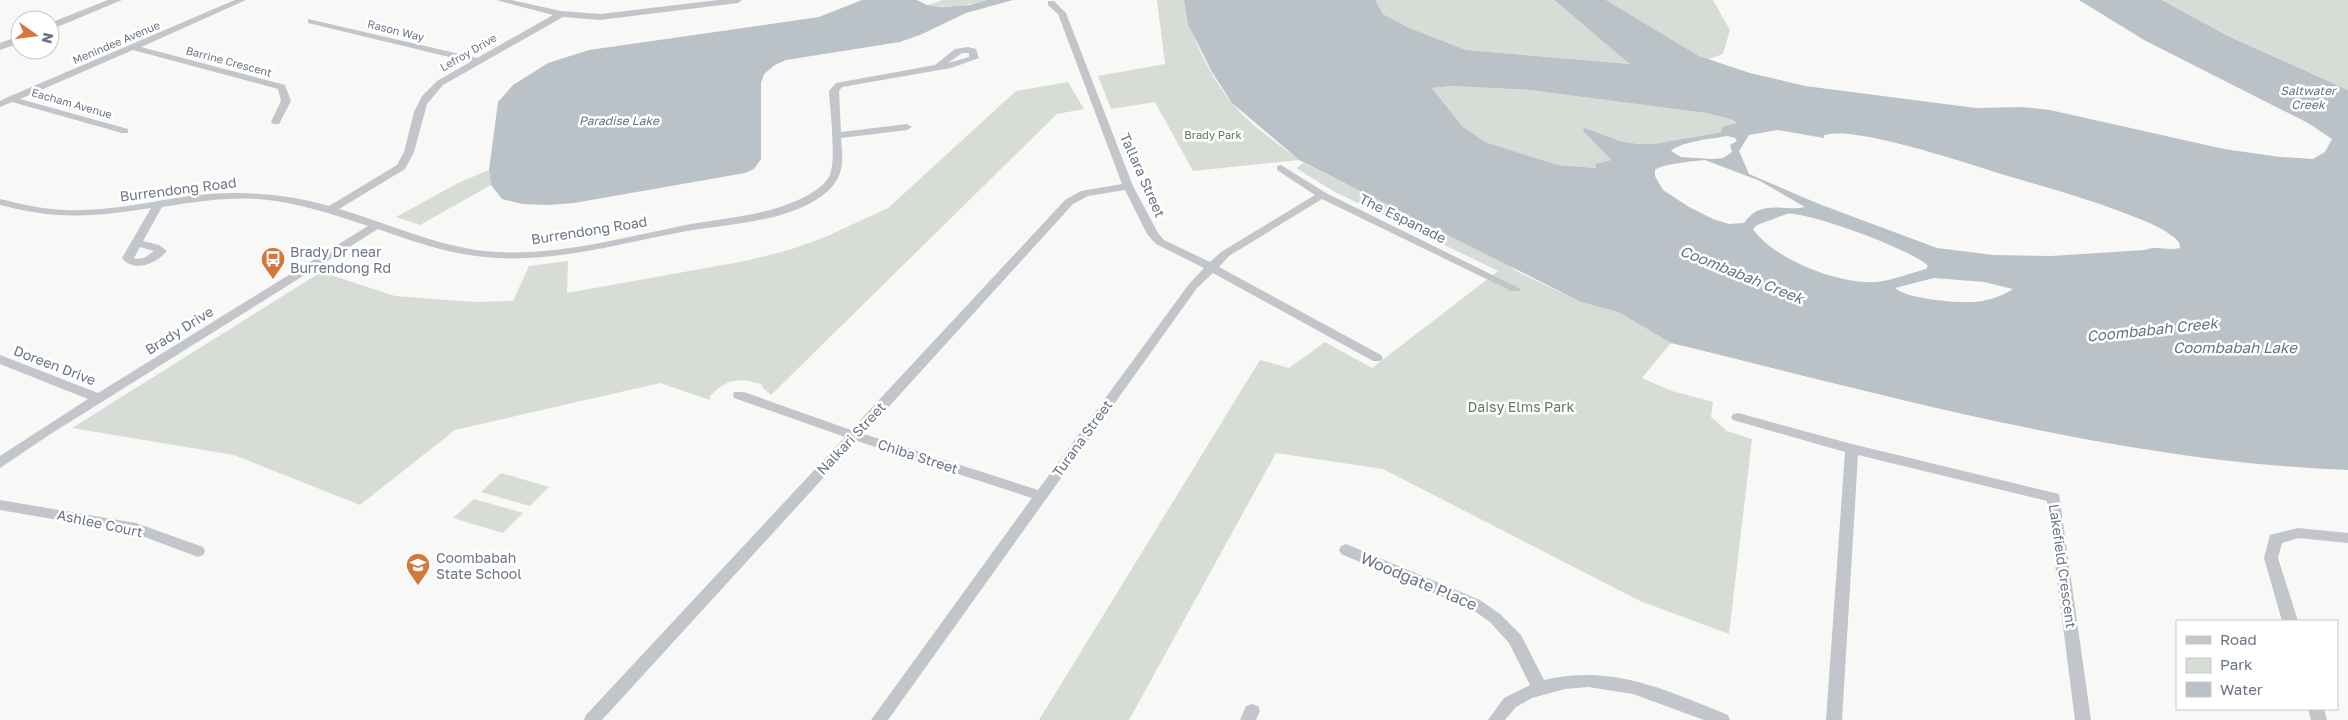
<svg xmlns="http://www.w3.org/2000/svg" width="2348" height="720" font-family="'Golos Text',sans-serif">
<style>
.green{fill:#d7ddd6}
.water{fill:#bac2c8;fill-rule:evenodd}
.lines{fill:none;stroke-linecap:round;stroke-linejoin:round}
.minor{fill:#c2c5c9;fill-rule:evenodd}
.tertiary{fill:#c2c5c9;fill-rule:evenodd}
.labels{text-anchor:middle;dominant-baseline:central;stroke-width:5;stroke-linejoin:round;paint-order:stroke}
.far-street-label{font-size:11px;fill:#6a7585;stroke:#fff}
.far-park-label{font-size:11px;fill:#657765;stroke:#fff}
.far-water-label{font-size:12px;font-style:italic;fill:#66757f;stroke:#fff}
.street-label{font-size:14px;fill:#6a7585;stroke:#fff}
.poi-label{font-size:14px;fill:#6a7585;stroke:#fff;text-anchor:start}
.park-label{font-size:14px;fill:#657765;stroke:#fff}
.water-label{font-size:15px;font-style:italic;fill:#66757f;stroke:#fff}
.near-street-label{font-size:16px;fill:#6a7585;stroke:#fff}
</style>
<rect width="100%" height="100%" fill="#f8f8f6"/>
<g class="green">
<path d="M943 0H987C967 6 948 8 927 5Z"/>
<path d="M1157 0H1184C1190 36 1209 74 1232 103 1248 123 1278 144 1299 160L1193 171 1155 102 1111 109 1098 76 1165 64Z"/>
<path d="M1375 0H1554L1631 64 1466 50 1407 27 1383 14Z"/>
<path d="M1606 0H1713L1730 30 1723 54 1709 59 1699 56Z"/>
<path d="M2162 0H2348V90L2228 36Z"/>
<path d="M1068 82 1084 109 1057 114 771 395 763 388 761 384C738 377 727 379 710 396V400L660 383 455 430 360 505 234 455 72 428 321 272 395 296 474 302 513 301 529 266 568 261 567 293 745 261 789 250 823 238 888 208 1016 91Z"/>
<path d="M1451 86 1529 90 1706 113 1730 119 1737 124 1722 127 1721 132 1717 133 1653 144H1638L1620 141 1585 128 1584 132 1611 160 1596 164V168L1558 165 1485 142 1462 126 1432 88Z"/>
<path d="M1304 163 1501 260 1518 272 1581 302 1618 312 1671 343 1642 378 1672 391 1713 402 1711 417 1727 431 1752 439 1729 634 1640 601 1383 469 1276 453 1129 720H1039L1260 360 1289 368 1325 342 1372 368 1498 271 1333 191 1296 168Z"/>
<path d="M489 170 491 185 420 225 396 217 458 183Z"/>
<path d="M501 473 549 487 530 506 481 492Z"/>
<path d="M474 499 523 513 503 533 453 518Z"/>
</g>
<g class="water">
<path d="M862 0H917L927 5 942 7 970 5 987 0H1013L966 13 920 35 900 42 786 60 775 65 764 74 761 83V159L754 169 745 173 574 203 549 205 522 204 502 199 491 185 489 170 498 102 513 85 548 63 589 50 819 17Z"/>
<path d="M1184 0H1375L1383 14 1407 27 1466 50 1630 64 1554 0H1606L1699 56 1750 73 1805 86 1976 108 2022 107 2050 110 2224 149 2280 157 2313 159 2325 152 2332 139 2308 123 2144 40 2079 0H2162L2228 36 2348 90V470C2117 461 1894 397 1671 343L1618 312 1581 302 1299 160 1232 103 1212 72 1188 24ZM1451 86 1529 90 1706 113 1730 119 1737 123 1722 127 1721 132 1717 133 1653 144H1638L1620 141 1585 128 1583 129 1584 132 1611 160 1595 164 1596 168 1558 165 1485 142 1462 126 1432 88ZM1778 130 1824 138V135C1856 125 1972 165 2008 176 2048 188 2088 199 2127 214 2145 221 2167 229 2179 242L2180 248C2167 251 2157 245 2145 250L2051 256 1994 255 1937 248 1819 204 1749 174 1739 151 1749 135ZM1727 136 1735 138 1737 141 1730 145 1732 152 1723 158 1712 159 1681 157 1671 151C1682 141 1712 139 1727 136ZM1705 160 1760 181 1805 207C1785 212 1761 198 1744 223L1729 224 1713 219 1689 207 1663 190 1655 176V170C1661 164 1695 161 1705 160ZM1787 214C1807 211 1915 251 1928 266L1926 269C1911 273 1893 280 1877 282 1841 285 1774 260 1753 229L1757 225ZM1934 278 1984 282 2013 289C2003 296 1984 302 1972 302 1955 303 1907 299 1895 288Z"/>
</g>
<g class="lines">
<g class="minor">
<path d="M235 0H246L141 47 285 85 291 101 279 124H273L271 122 281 101 278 89 133 50 20 99 128 129V133H122L12 102 0 107V101L8 97Z"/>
<path d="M496 0H511L561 11 600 14 718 0H742L738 3 600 20 563 17 443 85 427 104 414 152 405 169 339 209C387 223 434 245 484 251 552 258 620 238 686 225 723 218 761 216 796 201 808 196 822 188 829 177 837 162 830 110 829 91L836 83 935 65 955 49 968 47 976 49 979 58 951 68 842 87 839 91 841 132 907 124 912 127 907 130 841 138C843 159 845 175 828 191 795 221 731 224 687 231 621 243 553 264 485 257 448 254 412 241 378 229L49 435 0 468V456L88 399 0 364V355L98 393 368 226C332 214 297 202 258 199 226 197 194 202 162 207L143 241 159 245 167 251C156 264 134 273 122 258L151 208C94 217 56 220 0 205V199C21 204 42 209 64 210 106 212 148 202 189 196 237 190 283 193 329 206L397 165 404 152 414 112 422 96 437 81 470 62 308 23V19L477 58 553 15ZM962 53H969V57L948 63ZM140 247 154 251 144 258 136 259 134 258Z"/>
<path d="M1048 1H1054L1066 13 1133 186 1158 233 1164 240 1210 262 1221 252 1315 195 1277 170V166L1281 165 1326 193 1521 289 1519 291H1511L1322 199 1229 256 1219 267 1381 355 1383 358 1381 361H1373L1213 273 1197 288 888 720H871L1032 498 857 441 602 720H584L586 715 845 437 734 398 733 395 734 392H744L851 430 1065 200 1081 191 1122 184 1058 14 1048 5ZM1125 190 1147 234 1156 244 1204 268 1189 284 1038 490 864 434 1073 204 1088 196Z"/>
<path d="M1738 413 1852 444 2059 494 2091 720H2075L2047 501 1858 455 1842 720H1826L1845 452 1733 420 1731 417 1733 414Z"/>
<path d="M0 500 136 523 203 547 205 551 203 555 198 557 134 533 0 510Z"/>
<path d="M2298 528 2348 533V543L2298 538 2282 543 2278 558 2298 621H2282L2264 558 2270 535Z"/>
<path d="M1346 544 1480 600 1500 614 1521 635 1544 680C1612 664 1666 690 1728 715L1730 720H1704L1633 694 1588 687 1565 689 1532 698 1516 707 1505 720H1488L1504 698 1530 685 1509 643 1490 622 1470 608 1341 554 1339 550 1341 546Z"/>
<path d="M1252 704 1258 706 1260 711 1256 720H1240L1246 706Z"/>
<path d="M2308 709H2324L2327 720H2311Z"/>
</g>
<g class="tertiary">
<path d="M108 0H122L50 30V23Z"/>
<path d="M20 36V43L0 50V43Z"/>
</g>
</g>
<defs>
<symbol id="bus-pin" viewBox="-11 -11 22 30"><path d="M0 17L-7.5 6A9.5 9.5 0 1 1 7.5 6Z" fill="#d4773b" stroke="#fff"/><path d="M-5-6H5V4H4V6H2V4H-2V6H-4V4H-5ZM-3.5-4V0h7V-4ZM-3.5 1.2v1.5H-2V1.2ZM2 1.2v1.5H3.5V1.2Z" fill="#fff"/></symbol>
<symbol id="school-pin" viewBox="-11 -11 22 30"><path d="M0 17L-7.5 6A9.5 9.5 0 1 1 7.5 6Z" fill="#d4773b" stroke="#fff"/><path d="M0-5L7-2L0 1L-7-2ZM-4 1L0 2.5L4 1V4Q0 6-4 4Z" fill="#fff"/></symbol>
</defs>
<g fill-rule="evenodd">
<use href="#bus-pin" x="259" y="245" width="28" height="38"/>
<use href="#school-pin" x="404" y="551" width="28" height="38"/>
</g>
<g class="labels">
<g class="far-street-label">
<text transform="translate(396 30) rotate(14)">Rason Way</text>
<text transform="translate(116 42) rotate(-23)">Menindee Avenue</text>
<text transform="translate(468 52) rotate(-30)">Lefroy Drive</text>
<text transform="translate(229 61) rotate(15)">Barrine Crescent</text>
<text transform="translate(72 103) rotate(16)">Eacham Avenue</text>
</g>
<g class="far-park-label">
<text x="1213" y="134">Brady Park</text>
</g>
<g class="far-water-label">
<text x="2308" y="90">Saltwater<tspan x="2308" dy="14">Creek</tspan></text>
<text x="619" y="120">Paradise Lake</text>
</g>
<g class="street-label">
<text transform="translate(1143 175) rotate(66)">Tallara Street</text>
<text transform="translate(178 189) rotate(-7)">Burrendong Road</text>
<text transform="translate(1403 218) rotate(26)">The Espanade</text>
<text transform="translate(589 230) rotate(-9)">Burrendong Road</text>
<text transform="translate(179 330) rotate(-32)">Brady Drive</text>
<text transform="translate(55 365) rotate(21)">Doreen Drive</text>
<text transform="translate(851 438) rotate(-47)">Nalkari Street</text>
<text transform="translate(1082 438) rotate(-54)">Turana Street</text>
<text transform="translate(918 456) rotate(18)">Chiba Street</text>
<text transform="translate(100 523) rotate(12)">Ashlee Court</text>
<text transform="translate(2063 566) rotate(82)">Lakefield Crescent</text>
</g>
<g class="poi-label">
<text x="290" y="251">Brady Dr near<tspan x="290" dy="16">Burrendong Rd</tspan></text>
<text x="436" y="557">Coombabah<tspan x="436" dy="16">State School</tspan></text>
</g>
<g class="park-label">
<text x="1521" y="406">Daisy Elms Park</text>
</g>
<g class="water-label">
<text transform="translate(1742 274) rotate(22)">Coombabah Creek</text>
<text transform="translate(2152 329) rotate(-6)">Coombabah Creek</text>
<text x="2235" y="347">Coombabah Lake</text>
</g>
<g class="near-street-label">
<text transform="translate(1419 581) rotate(23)">Woodgate Place</text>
</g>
</g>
<rect x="2176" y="620" width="162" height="90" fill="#ffffff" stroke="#c3c8ce"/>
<rect x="2186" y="636" width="25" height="8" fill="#c2c5c9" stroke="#c3c8ce"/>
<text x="2220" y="645" font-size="15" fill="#6a7585">Road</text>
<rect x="2186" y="658" width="25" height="15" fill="#d7ddd6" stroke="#c3c8ce"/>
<text x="2220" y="670" font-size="15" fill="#6a7585">Park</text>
<rect x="2186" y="682" width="25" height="15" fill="#bac2c8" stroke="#c3c8ce"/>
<text x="2220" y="695" font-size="15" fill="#6a7585">Water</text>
<g transform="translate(35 35) rotate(104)"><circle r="24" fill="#ffffff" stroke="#c3c8ce"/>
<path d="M0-4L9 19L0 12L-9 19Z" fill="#d4773b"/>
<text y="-8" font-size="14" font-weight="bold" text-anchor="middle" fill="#6a7585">N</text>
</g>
</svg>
